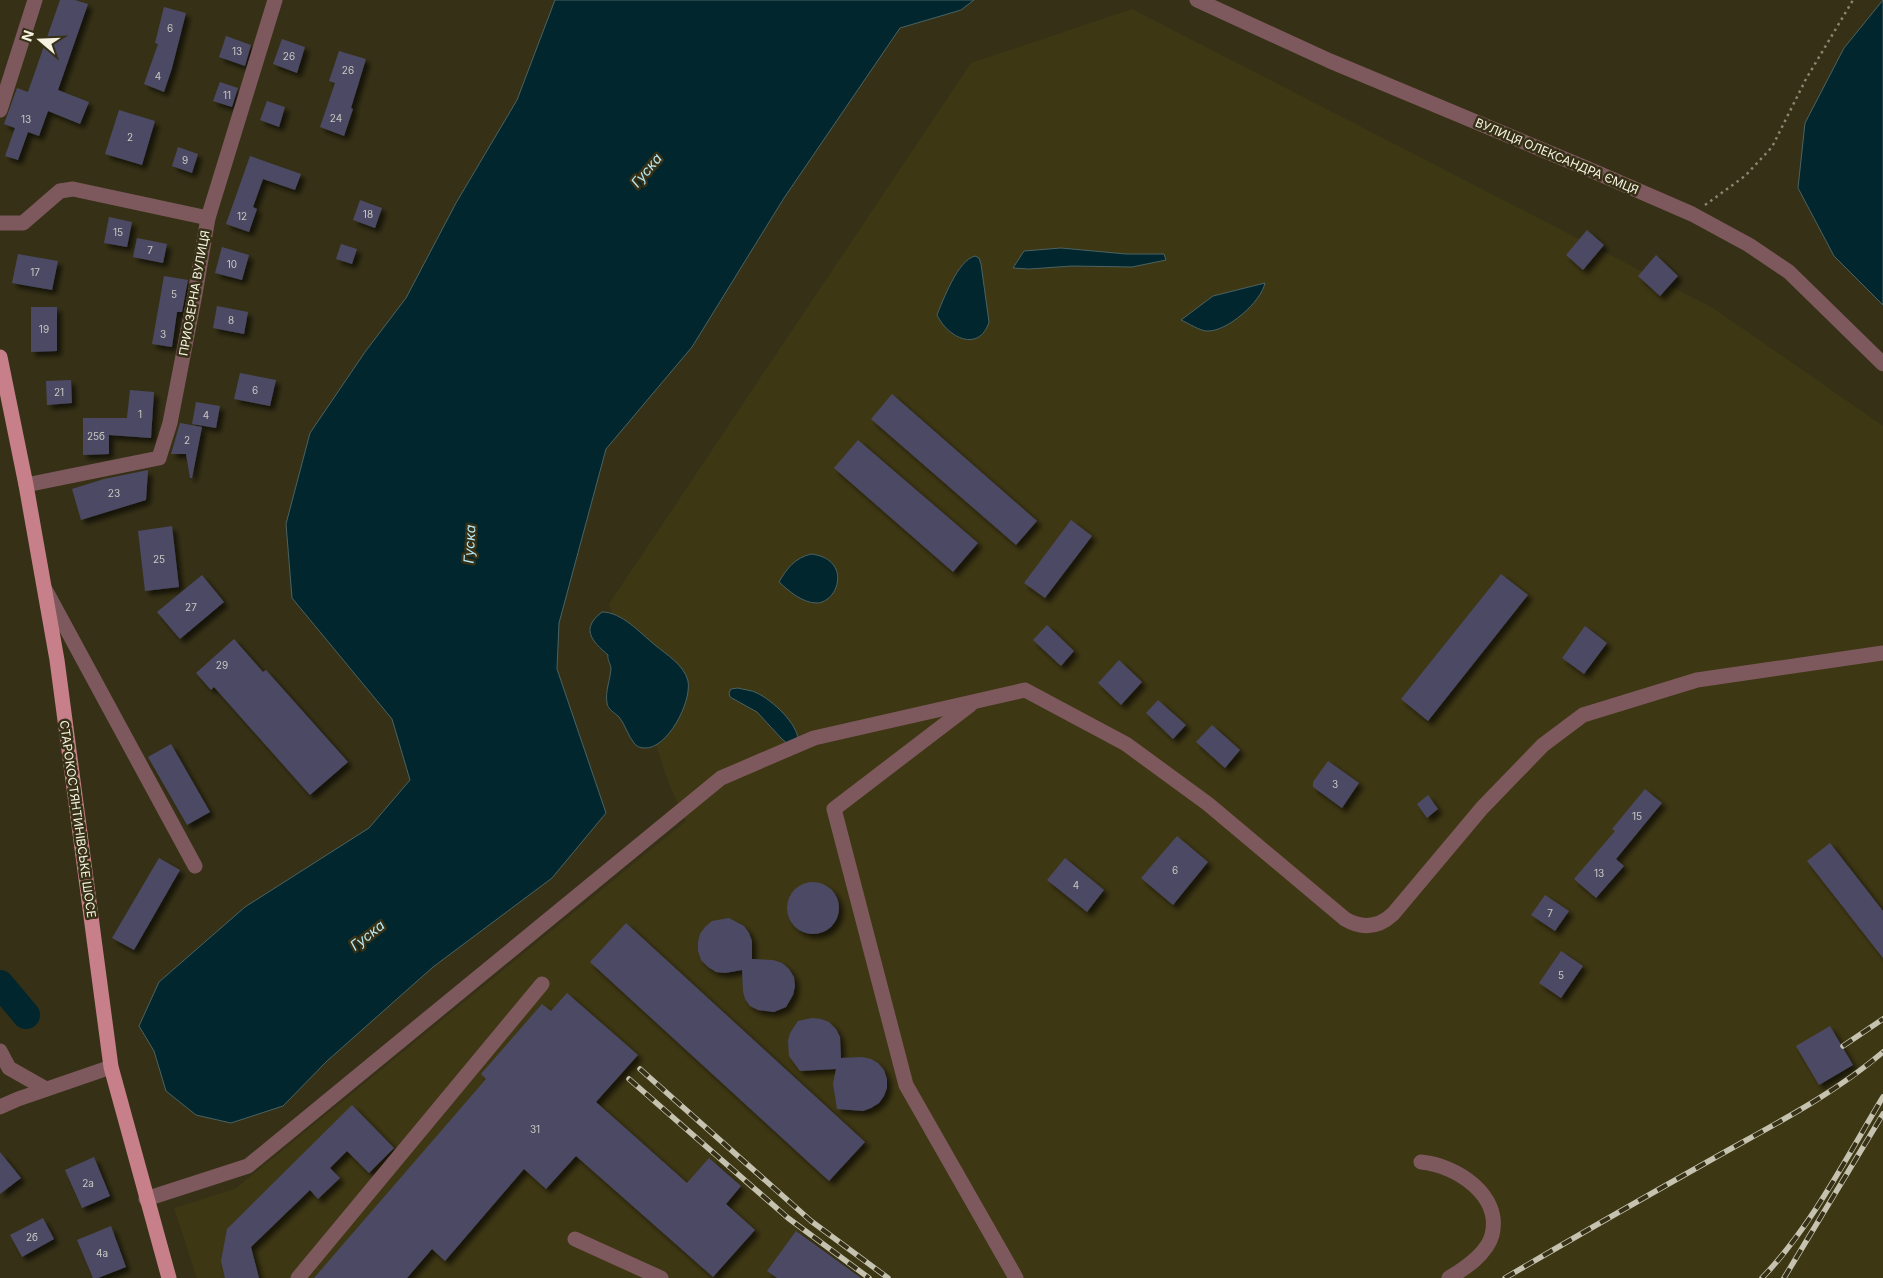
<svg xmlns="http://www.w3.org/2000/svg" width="1883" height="1278" font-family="Inter,sans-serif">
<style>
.built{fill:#3e3714}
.water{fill:#01262d;stroke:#4a6363}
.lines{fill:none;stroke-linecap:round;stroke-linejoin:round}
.river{stroke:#01262d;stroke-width:28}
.building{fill:#4b4a64;filter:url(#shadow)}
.path{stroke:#8a8670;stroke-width:2.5;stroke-dasharray:2.5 4;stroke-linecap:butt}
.minor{stroke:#7d595d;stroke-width:15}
.major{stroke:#c78089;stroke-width:15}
.rail-casing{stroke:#c5c2af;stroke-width:5.5}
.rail{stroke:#363116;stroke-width:4;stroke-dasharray:11;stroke-linecap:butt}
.labels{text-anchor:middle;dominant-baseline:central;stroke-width:5;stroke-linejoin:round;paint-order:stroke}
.number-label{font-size:10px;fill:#cac8c2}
.street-label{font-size:12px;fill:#f5f2e2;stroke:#363116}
.water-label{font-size:14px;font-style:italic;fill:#b7e9f5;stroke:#363116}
</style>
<defs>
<filter id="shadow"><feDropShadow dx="4.5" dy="4.5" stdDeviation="2.5" flood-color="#0009"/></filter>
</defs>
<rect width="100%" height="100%" fill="#363116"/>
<path class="built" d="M1132 9 1713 308 1883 426V1278H197L174 1208 235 1189 686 821 669 784 609 604 971 63Z"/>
<g class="water">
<path d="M555 0H974L961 10 900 28 784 198 692 347 606 449 559 623 557 669 606 813 552 878 433 967 327 1061 283 1106 231 1123 196 1115 166 1091 154 1051 139 1026 159 982 245 907 369 828 410 780 392 719 292 598 286 524 310 433 365 352 406 298 456 203 517 100Z"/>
<path d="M1883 0V305L1834 256 1798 188 1805 123 1844 48Z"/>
<path d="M1061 248 1126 254H1164L1166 260 1132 267 1072 266 1029 269 1013 268 1024 251Z"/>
<path d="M975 256 979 258 981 264 989 322C979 353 948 338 937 315 943 300 958 260 975 256Z"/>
<path d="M1265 283C1261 302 1227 332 1207 331 1200 331 1188 323 1181 320L1213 296Z"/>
<path d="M811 554C852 559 839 602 817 603 802 603 789 591 779 582 787 568 795 558 811 554Z"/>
<path d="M602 612C622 612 640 633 655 645 667 655 684 665 688 681 692 702 667 750 644 748 640 748 636 746 634 743 628 736 625 724 619 717 614 712 608 710 607 703 605 692 610 680 611 669 611 664 607 660 608 655 592 641 580 629 602 612Z"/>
<path d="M738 688C744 690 752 690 757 693 772 700 798 724 798 740L788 744 782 739 757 712 730 697 729 693 731 689Z"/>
</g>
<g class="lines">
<path class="river" d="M0 984 26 1015"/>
</g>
<g class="building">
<path d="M60 0H75L88 4 58 90 89 102 80 124 48 111 39 136 28 132 18 160 5 156 15 128 4 124 17 88 28 92Z"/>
<path d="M164 7 186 13 172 68 164 92 144 84 158 44 155 43Z"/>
<path d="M226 36 251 45 245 66 219 57Z"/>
<path d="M282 39 305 47 297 73 273 64Z"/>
<path d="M339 51 366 59 351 108 353 109 344 136 320 127 335 83 329 81Z"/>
<path d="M220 82 238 88 232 107 213 101Z"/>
<path d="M267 101 285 107 279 127 260 120Z"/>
<path d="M119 110 155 121 142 165 105 154Z"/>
<path d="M178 147 198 154 192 173 172 166Z"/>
<path d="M250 156 301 174 295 190 263 179 253 207 257 209 249 232 226 224Z"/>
<path d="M360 200 382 208 375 228 353 220Z"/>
<path d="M109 217 132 222 127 247 104 243Z"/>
<path d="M1587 230 1604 245 1583 270 1566 255Z"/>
<path d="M137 238 167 244 163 263 133 257Z"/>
<path d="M341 244 357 249 352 264 336 259Z"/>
<path d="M222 247 249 255 242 280 215 273Z"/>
<path d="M18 254 58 261 52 290 12 283Z"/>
<path d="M1656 255 1678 276 1660 296 1638 276Z"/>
<path d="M164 276 188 280 182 312H177L172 347 152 344Z"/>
<path d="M217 306 248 312 244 334 213 328Z"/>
<path d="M31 307H57V351L31 352Z"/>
<path d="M240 373 276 380 270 406 234 399Z"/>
<path d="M71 380 72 403 47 405 46 381Z"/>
<path d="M130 390 154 392 151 438 109 435V454L83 455V418H127Z"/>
<path d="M892 394 1037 521 1016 545 871 419Z"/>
<path d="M196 402 220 406 216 428 192 424Z"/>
<path d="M180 423 202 427 192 478H190L186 454H171Z"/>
<path d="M858 440 978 543 953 572 834 468Z"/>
<path d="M148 470 146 500 81 520 72 489 104 479Z"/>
<path d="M1071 520 1092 536 1045 598 1024 583Z"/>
<path d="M172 526 179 587 145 591 138 531Z"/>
<path d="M1501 574 1528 595 1428 721 1401 699Z"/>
<path d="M202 575 224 602 180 639 157 612Z"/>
<path d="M1047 625 1074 651 1061 666 1033 640Z"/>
<path d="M1585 626 1607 643 1584 674 1562 658Z"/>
<path d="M234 639 263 672 266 670 348 762 310 795 214 687 211 690 196 673Z"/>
<path d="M1119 660 1142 682 1121 705 1098 683Z"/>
<path d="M1158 700 1186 725 1173 739 1146 713Z"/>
<path d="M1212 725 1240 750 1225 768 1196 742Z"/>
<path d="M171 744 210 812 187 825 148 757Z"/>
<path d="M1328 761 1359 783 1342 808 1313 787V782Z"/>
<path d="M1645 789 1662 803 1616 859 1624 866 1596 898 1574 879 1615 831 1612 829Z"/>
<path d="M1428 795 1438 809 1427 818 1417 804Z"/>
<path d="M1177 836 1208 862 1173 905 1141 878Z"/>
<path d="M1830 843 1883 911V958L1807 861Z"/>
<path d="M159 858 180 870 134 950 112 938Z"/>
<path d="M1065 858 1104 890 1087 912 1047 880Z"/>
<circle cx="813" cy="908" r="26"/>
<path d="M1545 895 1569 911 1555 931 1531 915Z"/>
<path d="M729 918 744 926 749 933 752 941V959L773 960 782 963 789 969 794 977 795 986 793 995 786 1007 774 1012 758 1010 750 1006 745 999 743 991 742 970 725 973 716 972 708 967 701 960 698 951V942L700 934 705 927 712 921Z"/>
<path d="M626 923 865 1142 829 1181 590 962Z"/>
<path d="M1561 951 1583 966 1561 998 1539 983Z"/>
<path d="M567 993 638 1055 596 1102 687 1183 709 1158 741 1186 726 1204 755 1230 713 1277 576 1156 546 1189 524 1169 445 1261 432 1249 407 1278H314L486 1079 481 1074 542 1004 551 1011Z"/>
<path d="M812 1018 821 1019 829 1022 836 1029 840 1037 841 1058 862 1057 871 1059 878 1063 884 1070 887 1079V1088L884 1096 879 1103 871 1108 863 1111 837 1109 833 1084 836 1069 800 1071 789 1056 788 1041 790 1033 798 1021Z"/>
<path d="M1830 1026 1853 1065 1819 1085 1796 1046Z"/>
<path d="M352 1105 394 1148 369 1173 347 1151 330 1168 340 1178 318 1199 310 1190 251 1247 259 1278H225L221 1261 227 1229Z"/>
<path d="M0 1152 21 1178 0 1194Z"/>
<path d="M94 1157 110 1196 82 1208 65 1170Z"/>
<path d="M43 1218 54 1239 22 1257 10 1235Z"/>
<path d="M111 1226 126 1267 98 1278H93L77 1240Z"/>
<path d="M796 1231 861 1278H777L767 1271Z"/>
</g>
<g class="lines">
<path class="path" d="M1705 205 1745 176 1772 147 1806 79 1853 0"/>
<g class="minor">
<path d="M1197 0 1330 61 1593 171 1692 214 1749 245 1789 272 1883 364"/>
<path d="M0 110 35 0"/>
<path d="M0 223H23L60 191 73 189 208 218"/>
<path d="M26 485 159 458 170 423 195 294 208 218 275 0"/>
<path d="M46 591 195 866"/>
<path d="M970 705 834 809 906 1085 1016 1278"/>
<path d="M0 1051 9 1068 46 1089"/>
<path d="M0 1107 18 1099 111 1067"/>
<path d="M1421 1162C1456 1165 1502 1195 1492 1235 1487 1254 1464 1269 1449 1278"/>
<path d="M146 1199 248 1166 721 778 814 738 1025 690 1126 744 1208 804 1345 919C1362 929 1378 928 1393 914L1482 808 1543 745 1583 715 1697 680 1883 653"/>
<path d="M575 1239 661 1278"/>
<path d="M298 1278 542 984"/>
</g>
<path class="major" d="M0 357 26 485 57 660 111 1067 169 1278"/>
<defs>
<g id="rail">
<path d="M1843 1046 1883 1019"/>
<path d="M640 1069 811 1221 888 1278"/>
<path d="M629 1079 788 1218 869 1278"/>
<path d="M1505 1278C1575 1237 1645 1197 1716 1157 1773 1125 1833 1095 1883 1052"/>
<path d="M1762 1278C1812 1226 1846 1158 1883 1097"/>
<path d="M1784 1278 1883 1114"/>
</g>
</defs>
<use href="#rail" class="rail-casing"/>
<use href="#rail" class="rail"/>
</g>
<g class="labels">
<g class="number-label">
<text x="170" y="28">6</text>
<text x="237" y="51">13</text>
<text x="289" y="56">26</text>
<text x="348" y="70">26</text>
<text x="158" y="76">4</text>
<text x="227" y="95">11</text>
<text x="336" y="118">24</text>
<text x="26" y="119">13</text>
<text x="130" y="137">2</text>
<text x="185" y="160">9</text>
<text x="368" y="214">18</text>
<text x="242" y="216">12</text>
<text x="118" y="232">15</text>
<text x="150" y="250">7</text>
<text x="232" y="264">10</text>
<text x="35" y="272">17</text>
<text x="174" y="294">5</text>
<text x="231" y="320">8</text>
<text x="44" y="329">19</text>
<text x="163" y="334">3</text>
<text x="255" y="390">6</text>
<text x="59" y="392">21</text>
<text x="140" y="414">1</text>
<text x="206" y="415">4</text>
<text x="96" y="436">25б</text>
<text x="187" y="440">2</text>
<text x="114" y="493">23</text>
<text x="159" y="559">25</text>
<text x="191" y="607">27</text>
<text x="222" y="665">29</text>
<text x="1335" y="784">3</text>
<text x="1637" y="816">15</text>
<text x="1175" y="870">6</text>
<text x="1599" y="873">13</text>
<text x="1076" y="885">4</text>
<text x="1550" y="913">7</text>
<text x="1561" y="975">5</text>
<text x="535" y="1129">31</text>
<text x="88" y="1183">2а</text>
<text x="32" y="1237">2б</text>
<text x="102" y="1253">4а</text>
</g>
<g class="street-label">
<text transform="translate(1557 156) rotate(23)">ВУЛИЦЯ ОЛЕКСАНДРА ЄМЦЯ</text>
<text transform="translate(194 293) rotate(-80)">ПРИОЗЕРНА ВУЛИЦЯ</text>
<text transform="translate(78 819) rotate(82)">СТАРОКОСТЯНТИНІВСЬКЕ ШОСЕ</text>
</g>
<g class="water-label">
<text transform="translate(646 170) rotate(-50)">Гуска</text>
<text transform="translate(469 544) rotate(-87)">Гуска</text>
<text transform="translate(367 935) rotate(-38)">Гуска</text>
</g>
</g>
<g transform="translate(40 40) rotate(289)" stroke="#363116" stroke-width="4" paint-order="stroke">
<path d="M0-4L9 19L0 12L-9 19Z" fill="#f5f2e2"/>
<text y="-8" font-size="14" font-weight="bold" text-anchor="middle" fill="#f5f2e2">N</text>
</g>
</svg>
